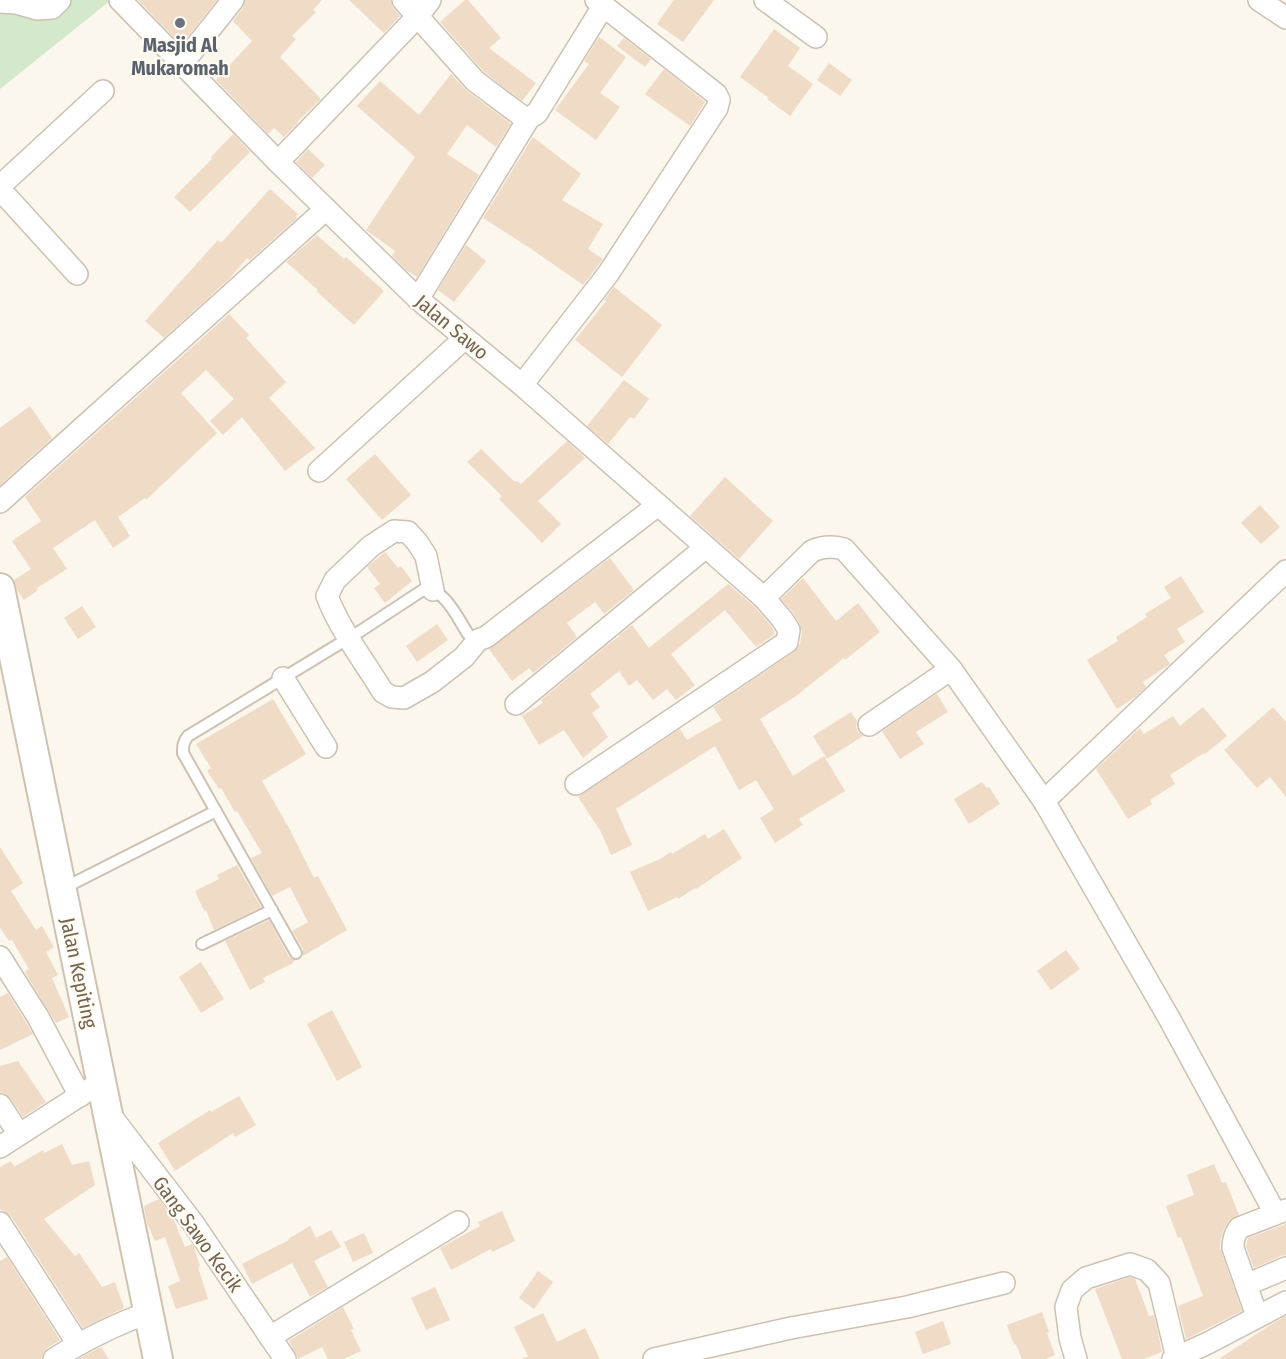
<svg xmlns="http://www.w3.org/2000/svg" width="1286" height="1359" font-family="'Fira Sans Condensed',sans-serif">
<style>
.green{fill:#d4e9cb}
.building{fill:#efdbc6}
.lines{fill:none;stroke-linecap:round;stroke-linejoin:round}
.lane-casing{stroke:#cdc1b2;stroke-width:14}
.street-casing{stroke:#cdc1b2;stroke-width:24}
.secondary-casing{stroke:#cfc2b0;stroke-width:32}
.lane{stroke:#fff;stroke-width:10}
.street{stroke:#fff;stroke-width:21}
.secondary{stroke:#fff;stroke-width:28}
.worship-dot{fill:#6b7280;stroke:#fefbf3;stroke-width:2}
.labels{text-anchor:middle;dominant-baseline:central;stroke-width:4.5;stroke-linejoin:round;paint-order:stroke}
.worship-label{font-size:20px;font-weight:bold;fill:#5b616d;stroke:#fefbf3}
.street-label{font-size:20px;fill:#756250;stroke:#fefbf3}
</style>
<rect width="100%" height="100%" fill="#fbf7ed"/>
<path class="green" d="M0 0H111L0 89Z"/>
<g class="building">
<path d="M138 0H217L181 45Z"/>
<path d="M245 0H322L313 10 316 12 292 36 296 39 280 57 321 99 297 122 298 123 284 137 274 128 268 134 216 80 252 41 233 21 243 8Z"/>
<path d="M349 0H391L393 8 400 16 384 33Z"/>
<path d="M465 0H468L501 38 489 48 536 83 522 101 484 72 440 22Z"/>
<path d="M674 0H714L683 42 657 24Z"/>
<path d="M774 29 800 48 788 66 813 84 790 116 767 99 769 98 740 77Z"/>
<path d="M599 37 626 57 600 93 620 107 596 140 555 110 589 64 584 61Z"/>
<path d="M624 38 651 59 645 67 617 46Z"/>
<path d="M829 63 852 80 840 96 817 80Z"/>
<path d="M664 69 705 102 690 126 645 94Z"/>
<path d="M451 74 467 91 511 124 496 147 467 125 447 154 479 175 417 277 406 270 392 256 395 251 366 230 415 157 357 106 380 81 419 115Z"/>
<path d="M233 134 250 152 190 212 174 197 212 159 211 157Z"/>
<path d="M533 137 581 174 562 200 603 224 588 249 603 259 583 285 530 248 483 218Z"/>
<path d="M308 149 325 165 312 178 296 162Z"/>
<path d="M270 189 298 214 296 216 297 218 250 260 247 258 230 278 164 338 145 321 218 240 221 243Z"/>
<path d="M317 235 344 259 346 257 384 291 354 325 316 291 318 290 286 262Z"/>
<path d="M466 245 486 261 454 302 438 290Z"/>
<path d="M614 287 662 325 622 377 575 340 606 301 604 300Z"/>
<path d="M229 314 249 335 246 338 286 382 269 398 315 448 285 471 242 417 223 435 210 421 234 399 206 370 181 393 217 433 146 500 145 498 118 517 130 536 113 548 95 520 53 548 67 569 37 588 38 590 24 600 17 590 14 580 31 569 12 541 41 521 25 497Z"/>
<path d="M624 380 649 399 634 419 630 417 608 444 587 426Z"/>
<path d="M30 406 52 438 0 485V428Z"/>
<path d="M567 441 585 458 538 501 561 524 542 543 499 499 502 496 467 462 481 449 515 482 517 481 521 484Z"/>
<path d="M375 454 411 495 382 520 346 479Z"/>
<path d="M725 477 773 521 739 559 690 516Z"/>
<path d="M1260 505 1280 527 1261 544 1241 523Z"/>
<path d="M385 552 398 568 401 566 412 581 385 603 374 588 380 584 367 567Z"/>
<path d="M610 558 634 590 604 614 595 602 567 623 577 637 533 673 529 668 512 681 489 649Z"/>
<path d="M1181 576 1204 612 1177 629 1185 642 1164 655 1170 664 1143 682 1146 687 1135 697 1117 709 1087 660 1118 641 1116 637 1147 617 1145 614 1171 598 1164 587Z"/>
<path d="M803 578 836 621 858 603 880 632 845 660 844 658 796 696 760 719 793 776 824 756 845 791 799 819 803 825 775 843 760 818 774 809 756 780 739 790 715 746 616 809 632 845 611 855 601 832 578 797 680 729 687 740 722 720 713 707 794 652 800 644 802 632 800 624 792 611 781 599Z"/>
<path d="M728 584 755 607 772 627 775 634 756 647 725 610 671 654 695 685 676 700 667 689 653 700 637 680 629 686 619 671 590 694 600 707 592 713 608 737 583 758 564 730 539 745 522 716 543 703 541 700 606 646 620 636 619 635 632 625 649 648Z"/>
<path d="M82 606 96 627 78 639 64 618Z"/>
<path d="M437 624 448 640 417 662 406 646Z"/>
<path d="M937 694 948 712 916 732 924 744 900 759 882 731Z"/>
<path d="M273 699 306 754 262 781 289 828 314 878 318 876 347 930 303 956V949L292 931 308 922 290 887 272 896 251 858 262 853 237 811 235 812 221 788 219 789 207 771 211 768 196 744Z"/>
<path d="M1203 707 1227 736 1205 754 1204 753 1170 775 1175 784 1150 800 1152 804 1128 819 1096 769 1140 728 1144 734 1173 716 1180 726Z"/>
<path d="M1273 707 1286 722V797L1270 777 1257 788 1224 750Z"/>
<path d="M851 712 857 721 856 727 858 732 863 736 827 759 813 736Z"/>
<path d="M982 782 987 788 989 787 1000 804 969 824 954 799Z"/>
<path d="M724 829 742 858 696 889 695 888 678 899 677 897 648 911 630 872 660 859 671 852 672 854 705 834 708 839Z"/>
<path d="M0 847 23 883 11 891 36 930 42 926 54 947 46 952 58 975 52 978 69 1017 56 1023 29 979 25 971 29 969 12 940 9 941 0 928Z"/>
<path d="M237 865 261 907 214 930 206 910 204 911 195 891 219 879 217 875Z"/>
<path d="M269 920 289 957 295 960 293 962V963L263 978 265 982 250 990 225 941Z"/>
<path d="M1066 950 1080 969 1051 990 1037 971Z"/>
<path d="M201 962 224 999 201 1013 179 977Z"/>
<path d="M8 993 33 1034 0 1050V997Z"/>
<path d="M332 1010 362 1067 337 1081 307 1024Z"/>
<path d="M18 1061 46 1102 23 1117 10 1098 6 1094 0 1092V1066Z"/>
<path d="M239 1096 256 1125 235 1137 233 1133 175 1171 158 1143 210 1110 211 1112Z"/>
<path d="M62 1144 72 1165 89 1161 95 1185 44 1219 75 1256 79 1253 102 1287 115 1282 124 1308 83 1328 11 1216 0 1209V1167L11 1161 14 1167 43 1150 44 1153Z"/>
<path d="M1214 1164 1222 1183 1226 1182 1239 1215 1229 1220 1225 1227 1221 1237 1220 1248 1242 1311 1186 1339 1178 1306 1203 1296 1181 1237 1178 1238 1166 1206 1194 1195 1187 1175Z"/>
<path d="M159 1199 173 1218 185 1247 192 1244 194 1247 200 1266 198 1267 208 1299 176 1309 168 1286 180 1281 165 1237 155 1241 147 1223 144 1206Z"/>
<path d="M502 1211 515 1241 492 1252 491 1249 451 1270 440 1248 480 1226 478 1222Z"/>
<path d="M1286 1224V1255L1281 1256 1254 1268 1246 1246 1248 1238Z"/>
<path d="M310 1226 316 1238 331 1230 341 1247 314 1261 328 1287 310 1297 292 1263 252 1284 242 1264 289 1240 288 1239Z"/>
<path d="M364 1233 373 1253 353 1262 344 1242Z"/>
<path d="M7 1257 60 1340 47 1348 43 1353 41 1359H0V1261Z"/>
<path d="M538 1271 553 1282 534 1309 519 1298Z"/>
<path d="M1130 1277 1135 1279 1149 1316 1154 1315 1162 1352 1144 1359H1122L1095 1289Z"/>
<path d="M435 1287 450 1320 426 1330 411 1298Z"/>
<path d="M343 1307 354 1329 351 1330 361 1351 344 1359H328L322 1347 298 1359 289 1341Z"/>
<path d="M1042 1312 1049 1332 1047 1333 1055 1355 1046 1359H1022L1016 1344 1014 1345 1007 1325Z"/>
<path d="M543 1313 557 1342 585 1328 600 1359H522L528 1356 514 1327Z"/>
<path d="M1286 1316V1359H1219L1270 1325Z"/>
<path d="M943 1321 951 1344 923 1354 915 1332Z"/>
<path d="M101 1347 109 1359H79L95 1350Z"/>
</g>
<g class="lines">
<defs>
<g id="lane">
<path d="M62 889 216 811"/>
<path d="M202 944 272 910"/>
<path d="M296 953 183 753C183 746 183 742 188 736L362 630 423 590C444 586 458 619 468 634L473 639 478 640"/>
</g>
<g id="street">
<path d="M120 0 278 162 418 299 522 385 764 598 782 619 789 630 787 642 576 784"/>
<path d="M403 0 475 81 523 117 529 118 537 113 604 5"/>
<path d="M765 0 816 37"/>
<path d="M1259 0 1286 18"/>
<path d="M0 2 16 3 37 9 52 8 60 0"/>
<path d="M182 64 233 0"/>
<path d="M278 162 418 16 430 0"/>
<path d="M0 186 103 91"/>
<path d="M0 193 7 197 77 274"/>
<path d="M418 299 529 118"/>
<path d="M522 385 608 274 717 108 719 100 716 94 596 0"/>
<path d="M319 471 465 338"/>
<path d="M0 502 326 209"/>
<path d="M433 590 426 556 417 542 408 532 394 531 371 546 335 580 327 596C340 630 364 661 383 692L392 697 404 698 432 682 464 657 478 640 486 637 658 505"/>
<path d="M764 598 812 551C823 546 833 546 844 549L951 669 1044 801 1169 1018 1275 1213"/>
<path d="M283 678 326 747"/>
<path d="M516 704 706 547"/>
<path d="M869 725 951 669"/>
<path d="M1044 801 1286 571"/>
<path d="M0 957 38 1017 80 1096"/>
<path d="M0 1105 19 1134"/>
<path d="M111 1116 193 1223 285 1359"/>
<path d="M0 1147 90 1089"/>
<path d="M0 1223 78 1344"/>
<path d="M1246 1285 1286 1268"/>
<path d="M1257 1316 1233 1248C1233 1240 1234 1235 1239 1228L1286 1210"/>
<path d="M270 1337 458 1222"/>
<path d="M54 1359C86 1339 113 1325 148 1313"/>
<path d="M654 1359 791 1328 907 1307 1004 1283"/>
<path d="M1076 1359 1070 1338 1066 1307 1072 1290 1086 1278 1130 1264 1147 1270 1159 1283 1177 1358"/>
<path d="M1173 1359 1208 1343 1286 1302"/>
</g>
<path id="secondary" d="M0 588 158 1359"/>
</defs>
<use href="#lane" class="lane-casing"/>
<use href="#street" class="street-casing"/>
<use href="#secondary" class="secondary-casing"/>
<use href="#lane" class="lane"/>
<use href="#street" class="street"/>
<use href="#secondary" class="secondary"/>
</g>
<circle class="worship-dot" cx="180" cy="23" r="6"/>
<g class="labels">
<g class="worship-label">
<text x="180" y="45">Masjid Al<tspan x="180" dy="23">Mukaromah</tspan></text>
</g>
<g class="street-label">
<text transform="translate(452 327) rotate(40)">Jalan Sawo</text>
<text transform="translate(79 973) rotate(78)">Jalan Kepiting</text>
<text transform="translate(198 1234) rotate(54)">Gang Sawo Kecik</text>
</g>
</g>
</svg>
